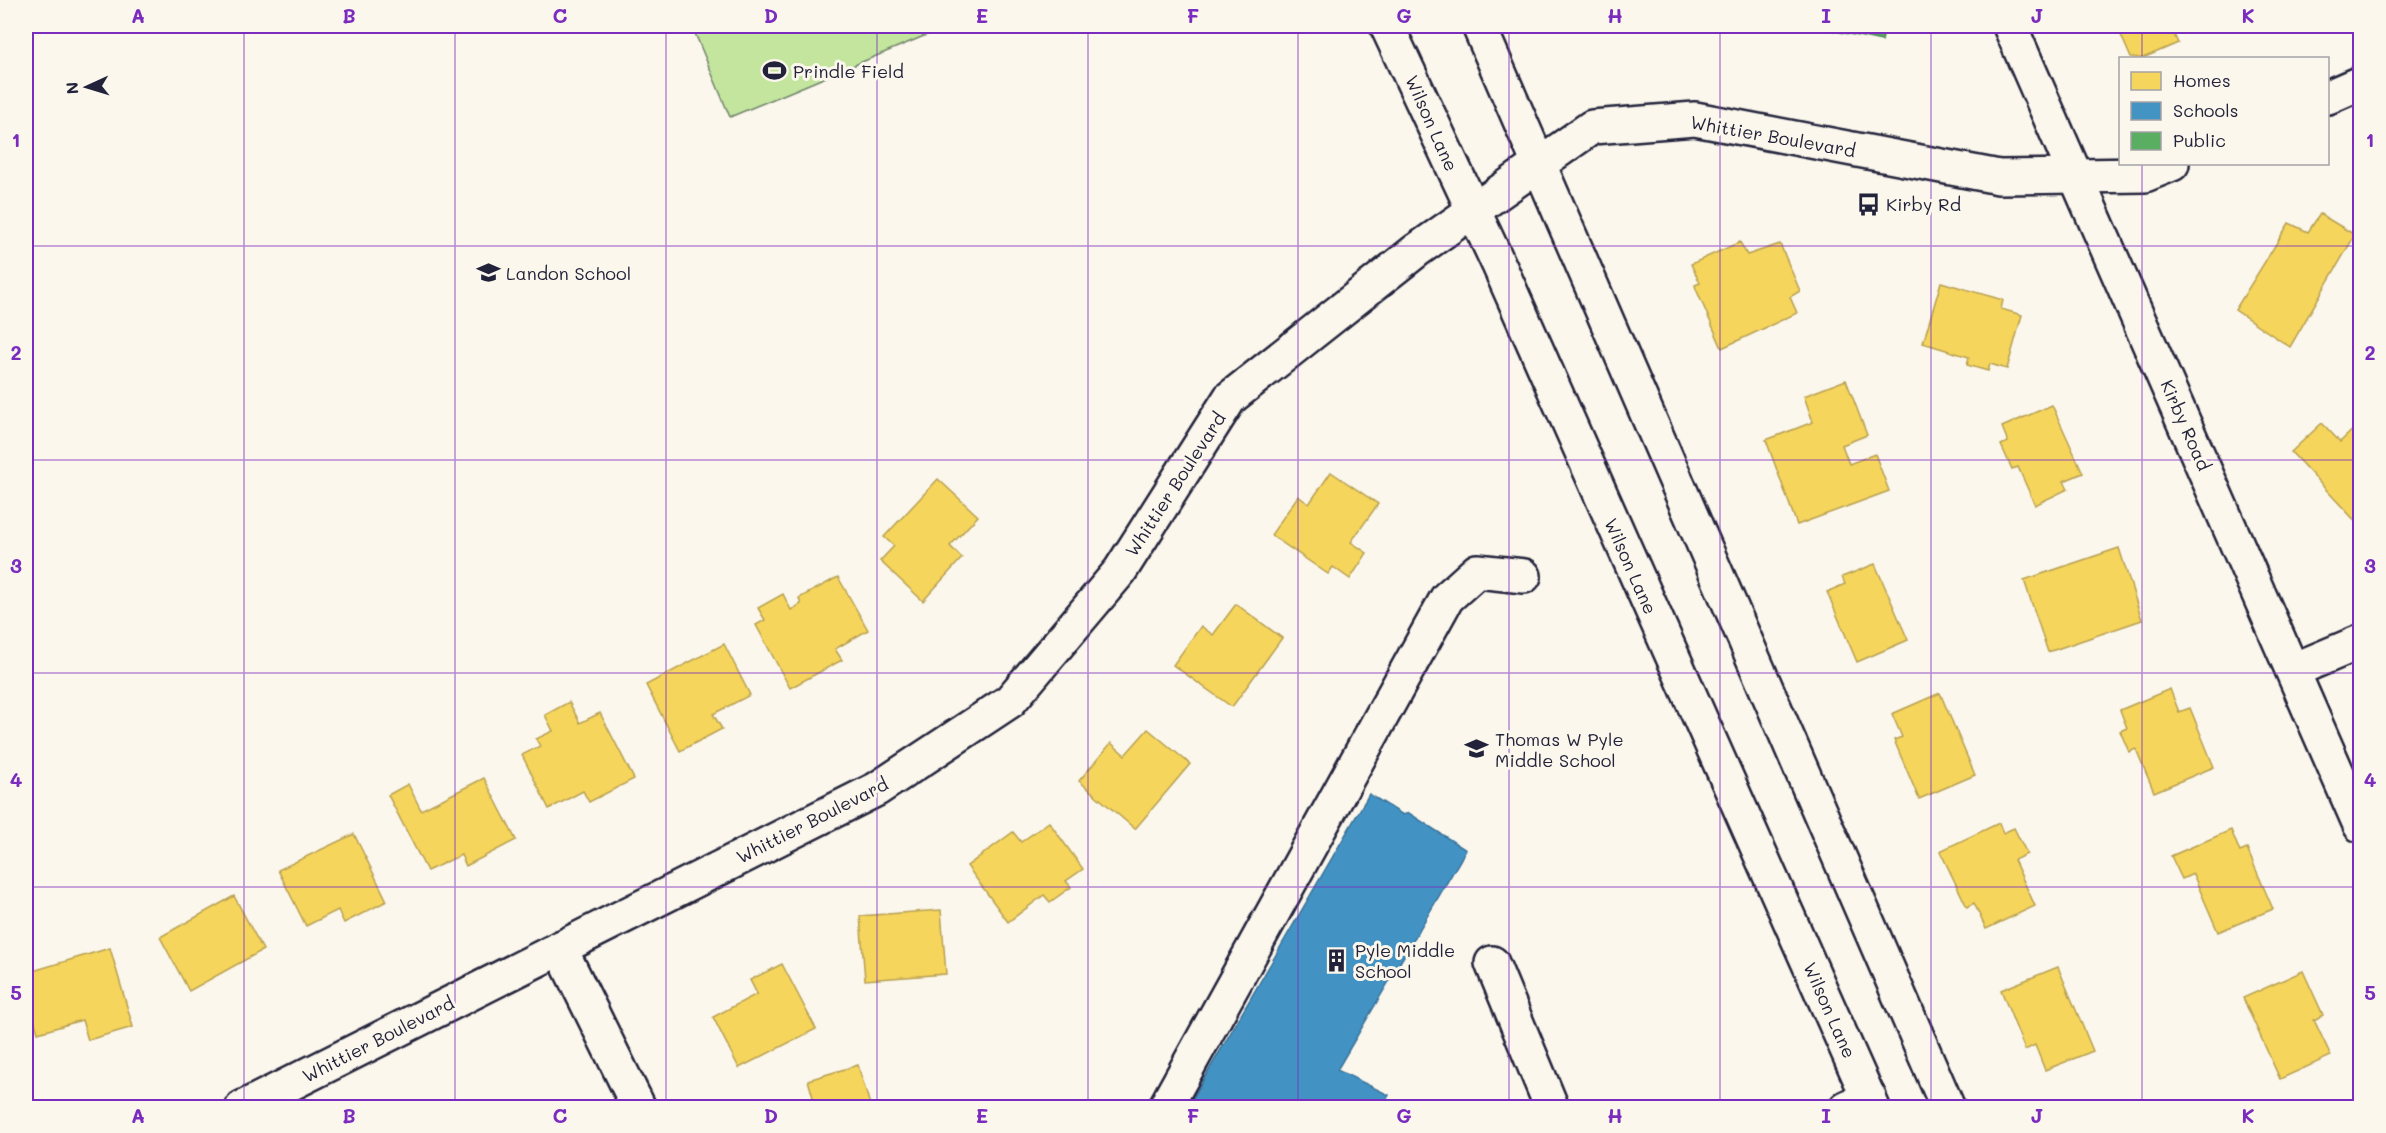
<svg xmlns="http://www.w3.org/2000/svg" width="2386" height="1133" font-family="Mali,sans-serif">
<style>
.green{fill:#c3e59e;stroke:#72846c;stroke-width:1.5}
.homes{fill:#f6d55c;stroke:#b69f52;stroke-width:1.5}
.schools{fill:#4393c3;stroke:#39719a;stroke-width:1.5}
.public{fill:#5aae61;stroke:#498456;stroke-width:1.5}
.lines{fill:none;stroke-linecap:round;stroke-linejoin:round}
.minor-casing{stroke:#22223b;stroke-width:38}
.major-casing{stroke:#22223b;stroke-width:38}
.minor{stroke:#fbf7ec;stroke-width:33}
.major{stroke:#fbf7ec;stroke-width:33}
.grid{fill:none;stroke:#7b2cbf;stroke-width:1.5;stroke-opacity:0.55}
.labels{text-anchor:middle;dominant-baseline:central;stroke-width:6;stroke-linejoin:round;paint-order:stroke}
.poi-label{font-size:18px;fill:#22223b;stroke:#fbf7ec;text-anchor:start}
.street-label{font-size:18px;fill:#22223b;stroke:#fbf7ec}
.neatline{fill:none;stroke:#7b2cbf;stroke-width:2}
.grid-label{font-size:20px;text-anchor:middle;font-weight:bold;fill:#7b2cbf}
</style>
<rect width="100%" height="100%" fill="#fbf7ec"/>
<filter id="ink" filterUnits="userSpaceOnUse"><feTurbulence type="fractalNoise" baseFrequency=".0167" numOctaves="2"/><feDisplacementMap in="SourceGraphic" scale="12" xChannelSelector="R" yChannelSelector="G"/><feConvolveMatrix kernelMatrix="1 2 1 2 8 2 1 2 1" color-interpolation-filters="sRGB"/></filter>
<g filter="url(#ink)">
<path class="green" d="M692 26H948L730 117Z"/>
<g class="homes">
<path d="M2117 26H2183L2172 30 2178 43 2143 58H2131Z"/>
<path d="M2320 214 2355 235 2290 347 2235 310 2289 223 2308 232Z"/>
<path d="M1740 242 1747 255 1780 244 1800 291 1790 297 1797 313 1722 348 1696 289 1695 285 1700 283 1691 264Z"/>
<path d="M1941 282 2003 300 2001 309 2022 315 2007 369 1990 364 1988 371 1967 365 1969 357 1923 343Z"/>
<path d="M1846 380 1867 435 1842 445 1849 464 1875 454 1889 491 1797 525 1766 440 1813 422 1804 396Z"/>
<path d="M2052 405 2083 473 2064 481 2068 489 2035 505 2018 467 2012 469 2001 445 2008 442 2002 427Z"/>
<path d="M2322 423 2340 442 2360 423V526L2291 452Z"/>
<path d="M1331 472 1378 504 1351 542 1367 553 1350 579 1333 567 1328 574 1271 535 1298 496 1309 504Z"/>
<path d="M938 479 978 516 950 546 962 558 923 601 880 561 894 546 884 537Z"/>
<path d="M2119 548 2142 620 2048 652 2024 580Z"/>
<path d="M1875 564 1908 640 1857 662 1827 592 1845 584 1842 577Z"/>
<path d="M838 577 868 630 835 649 842 660 790 688 756 625 765 620 758 608 783 594 791 610 801 604 799 598Z"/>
<path d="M1236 604 1282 638 1232 707 1173 665 1201 626 1213 635Z"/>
<path d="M724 644 750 695 713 714 722 729 680 751 646 685Z"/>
<path d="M2170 689 2179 712 2190 708 2214 767 2154 792 2136 749 2129 752 2120 731 2127 728 2120 710Z"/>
<path d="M1940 693 1975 775 1919 799 1894 740 1902 737 1892 714Z"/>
<path d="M569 702 580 723 600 713 634 779 589 802 583 791 549 809 522 755 540 746 536 739 553 731 545 715Z"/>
<path d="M1148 729 1190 764 1135 829 1079 781 1111 743 1125 755Z"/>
<path d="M484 778 516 840 466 866 461 855 427 871 388 795 408 784 421 810Z"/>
<path d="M1049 822 1083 869 1066 881 1071 887 1050 902 1044 895 1008 922 967 866 1013 832 1021 842Z"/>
<path d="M1999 823 2003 833 2014 828 2027 854 2014 860 2035 906 1986 929 1974 903 1967 907 1940 851Z"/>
<path d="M2231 830 2240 852 2247 849 2273 909 2218 932 2193 874 2182 879 2171 856Z"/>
<path d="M354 834 387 901 344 923 338 910 306 926 278 870Z"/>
<path d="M234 896 263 950 189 991 160 937Z"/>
<path d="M941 910 946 974 865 980 860 916Z"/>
<path d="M110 948 133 1027 88 1040 82 1020 38 1033 26 992V973Z"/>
<path d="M782 964 816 1029 739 1068 713 1017 757 994 750 980Z"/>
<path d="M2058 967 2093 1051 2045 1070 2035 1045 2025 1050 2001 990Z"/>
<path d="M2303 971 2323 1015 2314 1020 2331 1056 2280 1079 2243 998Z"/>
<path d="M858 1065 871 1108H816L808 1080Z"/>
</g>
<path class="schools" d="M1369 794 1403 815 1409 813 1466 850 1337 1070 1389 1095 1382 1108H1187Z"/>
<path class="public" d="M1812 26H1885L1882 41Z"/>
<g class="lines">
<defs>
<g id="minor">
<path d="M1479 26 1948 1108"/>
<path d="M2010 26 2360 825"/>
<path d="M2328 97 2360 83"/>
<path d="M2294 670 2360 642"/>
<path d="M560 948 639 1108"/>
<path d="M1492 963 1552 1108"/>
<path d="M242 1108 877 789 1010 701 1120 571 1230 398 1417 250 1592 127 1695 119 1999 177 2145 175 2172 164"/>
<path d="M1165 1108 1447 598 1477 571 1524 576"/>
<path d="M1846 1108 1869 1097"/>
</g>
<path id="major" d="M1387 26 1499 265 1873 1108"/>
</defs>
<use href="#minor" class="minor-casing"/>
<use href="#major" class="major-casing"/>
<use href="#minor" class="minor"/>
<use href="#major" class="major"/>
</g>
</g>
<path class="grid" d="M244 26V1108M455 26V1108M666 26V1108M877 26V1108M1088 26V1108M1298 26V1108M1509 26V1108M1720 26V1108M1931 26V1108M2142 26V58M2142 164V1108M26 246H2360M26 460H2360M26 673H2360M26 887H2360"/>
<defs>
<symbol id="stadium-bare" viewBox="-9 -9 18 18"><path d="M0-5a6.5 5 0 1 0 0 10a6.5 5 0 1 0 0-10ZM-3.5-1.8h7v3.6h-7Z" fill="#22223b" stroke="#fbf7ec" stroke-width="2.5" paint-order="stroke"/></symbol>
<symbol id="bus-bare" viewBox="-9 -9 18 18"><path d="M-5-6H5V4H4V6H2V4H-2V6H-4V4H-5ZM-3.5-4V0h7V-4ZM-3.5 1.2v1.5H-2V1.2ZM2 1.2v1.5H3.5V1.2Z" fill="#22223b" stroke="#fbf7ec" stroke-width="2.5" paint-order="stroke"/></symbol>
<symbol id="school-bare" viewBox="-9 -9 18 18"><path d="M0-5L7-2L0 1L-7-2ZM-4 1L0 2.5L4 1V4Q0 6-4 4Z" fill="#22223b" stroke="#fbf7ec" stroke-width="2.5" paint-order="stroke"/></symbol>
<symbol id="building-bare" viewBox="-9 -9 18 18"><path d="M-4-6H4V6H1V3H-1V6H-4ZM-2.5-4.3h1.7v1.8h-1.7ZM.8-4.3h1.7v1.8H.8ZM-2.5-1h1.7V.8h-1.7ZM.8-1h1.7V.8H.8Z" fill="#22223b" stroke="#fbf7ec" stroke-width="2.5" paint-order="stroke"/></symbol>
</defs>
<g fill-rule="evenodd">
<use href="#stadium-bare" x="758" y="54" width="33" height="33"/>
<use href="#bus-bare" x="1852" y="188" width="33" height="33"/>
<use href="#school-bare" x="472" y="256" width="33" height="33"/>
<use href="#school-bare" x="1460" y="732" width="33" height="33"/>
<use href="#building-bare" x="1320" y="944" width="33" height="33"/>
</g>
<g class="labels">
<g class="poi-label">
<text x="793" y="71">Prindle Field</text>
<text x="1886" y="204">Kirby Rd</text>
<text x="506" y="273">Landon School</text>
<text x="1495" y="739">Thomas W Pyle<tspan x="1495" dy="21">Middle School</tspan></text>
<text x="1355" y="950">Pyle Middle<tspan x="1355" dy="21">School</tspan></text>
</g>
<g class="street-label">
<text transform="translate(1432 123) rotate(66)">Wilson Lane</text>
<text transform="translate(1773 136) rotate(10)">Whittier Boulevard</text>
<text transform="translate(2186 425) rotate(66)">Kirby Road</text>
<text transform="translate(1175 484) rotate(-57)">Whittier Boulevard</text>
<text transform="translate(1631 566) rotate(66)">Wilson Lane</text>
<text transform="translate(812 820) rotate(-27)">Whittier Boulevard</text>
<text transform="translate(1830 1010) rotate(66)">Wilson Lane</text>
<text transform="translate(378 1039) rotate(-27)">Whittier Boulevard</text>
</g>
</g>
<rect width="2386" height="1133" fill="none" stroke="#fbf7ec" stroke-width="66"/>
<rect x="2119" y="57" width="210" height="108" fill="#fbf7ec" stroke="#a4a2a5" stroke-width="1.5"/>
<rect x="2131" y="72" width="30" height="18" fill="#f6d55c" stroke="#a4a2a5" stroke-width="1.5"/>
<text x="2173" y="87" font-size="18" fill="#22223b">Homes</text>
<rect x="2131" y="102" width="30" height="18" fill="#4393c3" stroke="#a4a2a5" stroke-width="1.5"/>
<text x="2173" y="117" font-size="18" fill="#22223b">Schools</text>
<rect x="2131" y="132" width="30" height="18" fill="#5aae61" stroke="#a4a2a5" stroke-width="1.5"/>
<text x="2173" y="147" font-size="18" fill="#22223b">Public</text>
<g transform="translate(87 87) rotate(266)" stroke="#fbf7ec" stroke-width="4.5" paint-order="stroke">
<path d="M0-4.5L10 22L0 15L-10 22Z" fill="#22223b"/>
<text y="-9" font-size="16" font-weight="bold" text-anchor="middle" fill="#22223b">N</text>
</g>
<rect x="33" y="33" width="2320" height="1067" class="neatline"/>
<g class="grid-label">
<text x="138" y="23">A</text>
<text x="349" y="23">B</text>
<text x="560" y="23">C</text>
<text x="771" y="23">D</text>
<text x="982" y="23">E</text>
<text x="1193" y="23">F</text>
<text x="1404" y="23">G</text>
<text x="1615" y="23">H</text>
<text x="1826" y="23">I</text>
<text x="2037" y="23">J</text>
<text x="2248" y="23">K</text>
<text x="16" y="147">1</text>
<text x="2370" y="147">1</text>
<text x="16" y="360">2</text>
<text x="2370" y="360">2</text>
<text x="16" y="573">3</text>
<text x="2370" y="573">3</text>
<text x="16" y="787">4</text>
<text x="2370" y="787">4</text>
<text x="16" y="1000">5</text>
<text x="2370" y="1000">5</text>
<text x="138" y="1123">A</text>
<text x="349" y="1123">B</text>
<text x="560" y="1123">C</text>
<text x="771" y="1123">D</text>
<text x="982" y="1123">E</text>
<text x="1193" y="1123">F</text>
<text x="1404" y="1123">G</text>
<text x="1615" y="1123">H</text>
<text x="1826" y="1123">I</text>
<text x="2037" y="1123">J</text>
<text x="2248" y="1123">K</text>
</g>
</svg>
